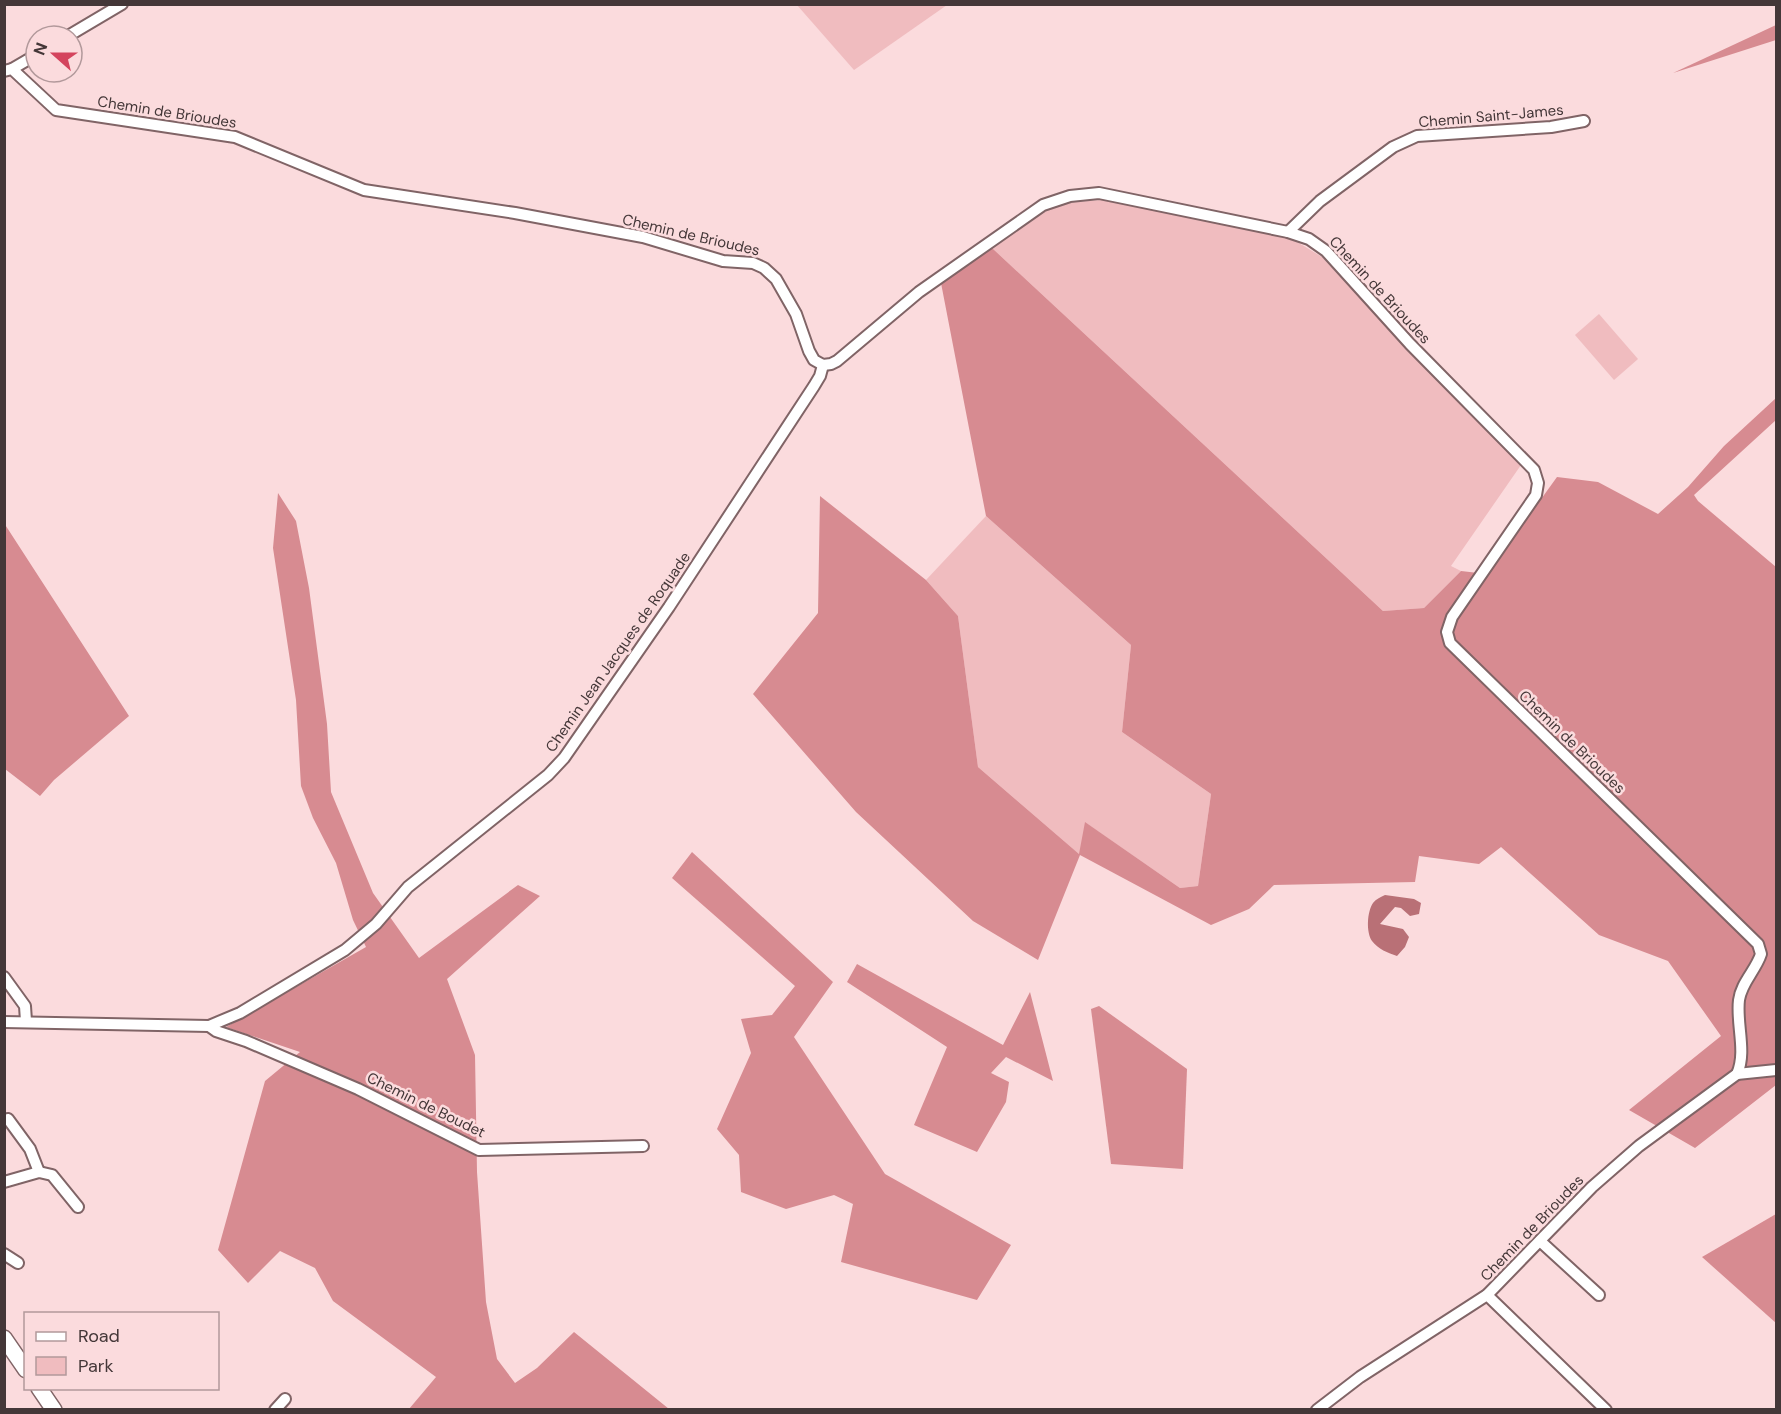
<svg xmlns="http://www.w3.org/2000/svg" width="1781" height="1414" font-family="'DM Sans',sans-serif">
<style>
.green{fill:#f0bcbf}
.forest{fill:#d78b91}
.water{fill:#b97076}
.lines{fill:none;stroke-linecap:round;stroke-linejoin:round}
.street-casing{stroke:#806466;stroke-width:14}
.secondary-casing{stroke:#806466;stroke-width:18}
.street{stroke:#fff;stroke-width:10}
.secondary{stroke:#fff;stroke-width:15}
.labels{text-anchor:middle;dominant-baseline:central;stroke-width:5;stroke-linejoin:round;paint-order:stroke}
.street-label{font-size:15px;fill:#443738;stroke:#fbdbdd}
</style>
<rect width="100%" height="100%" fill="#fbdbdd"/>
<g class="green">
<path d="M797 5H947L854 70Z"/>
<path d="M1102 200 1122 202 1294 240 1322 257 1397 339 1521 465 1451 566 1461 571 1424 608 1383 611 992 248 1049 209 1073 202Z"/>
<path d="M1599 314 1638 359 1614 380 1575 335Z"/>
<path d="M986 516 1131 645 1122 732 1211 794 1198 886 1180 888 1086 823 1080 855 978 767 958 616 926 580Z"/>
</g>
<g class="forest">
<path d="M1776 25V40L1673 73Z"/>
<path d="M992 248 1383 611 1424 608 1461 571 1487 574 1557 477 1598 482 1658 514 1688 487 1724 446 1776 398V420L1694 495 1698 501 1776 567V1085L1695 1148 1629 1110 1721 1036 1668 961 1599 935 1501 847 1479 864 1419 856 1415 882 1274 885 1249 909 1211 925 1080 855 1038 960 973 921 856 812 753 694 818 613 820 496 926 580 958 616 978 767 1079 854 1085 822 1180 888 1198 886 1211 794 1122 732 1131 645 986 516 941 283Z"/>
<path d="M278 493 296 521 309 588 327 724 331 792 373 893 419 958 518 885 540 896 447 979 475 1055 477 1172 486 1302 497 1359 515 1383 537 1368 574 1332 669 1409H409L436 1377 333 1301 315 1268 280 1251 248 1283 218 1250 265 1081 300 1052 226 1027 366 947 353 920 336 863 313 818 301 786 296 700 273 548Z"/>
<path d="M4 523 129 716 54 780 40 796 5 769Z"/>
<path d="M692 852 833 982 794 1037 885 1174 1011 1245 977 1300 841 1262 853 1204 834 1195 786 1209 741 1192 739 1155 717 1129 751 1053 741 1019 772 1015 795 986 672 878Z"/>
<path d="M857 964 1003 1045 1030 992 1053 1081 1006 1057 991 1073 1009 1082 1006 1102 977 1152 914 1125 947 1047 847 982Z"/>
<path d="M1099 1006 1187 1069 1183 1169 1111 1164 1091 1009Z"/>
<path d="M1776 1214V1323L1702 1257Z"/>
</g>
<path class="water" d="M1385 895 1414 899 1421 903 1419 914 1410 916 1401 908 1395 907 1380 924 1403 929 1409 937 1405 947 1397 956C1388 953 1378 949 1372 941 1366 932 1367 912 1373 903 1376 899 1381 897 1385 895Z"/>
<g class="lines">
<defs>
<g id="street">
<path d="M68 36 122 4"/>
<path d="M12 69 36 55"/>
<path d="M4 71 12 69 56 110 235 137 364 190 515 213 643 237 723 261 753 263 764 268 776 279 796 314 809 351 814 360 823 365 831 364 837 361 919 292 1043 205 1070 196 1099 193 1288 232 1309 239 1326 251 1410 344 1534 470 1538 483 1536 495 1452 617 1447 632 1450 643 1758 944 1761 954C1756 970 1741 983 1739 1000 1736 1024 1747 1052 1737 1074L1639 1146 1592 1187 1487 1295 1360 1377 1317 1410"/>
<path d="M1288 232 1320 201 1393 147 1417 136 1551 127 1584 121"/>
<path d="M4 977 25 1006 26 1021"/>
<path d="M4 1022 209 1026 240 1013 345 950 376 924 408 887 548 775 564 758 669 607 814 386 820 376 823 365"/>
<path d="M209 1026 216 1031 246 1041 358 1089 479 1150 643 1146"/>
<path d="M1737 1074 1776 1070"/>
<path d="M8 1119 30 1149 39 1172"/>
<path d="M4 1182 39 1172 52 1175 78 1207"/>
<path d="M1540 1241 1599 1295"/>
<path d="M4 1254 18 1263"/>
<path d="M1487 1295 1606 1410"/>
<path d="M275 1410 285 1399"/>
</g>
<g id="secondary">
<path d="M4 1338 26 1370"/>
<path d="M39 1388 54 1410"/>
</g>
</defs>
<use href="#street" class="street-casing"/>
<use href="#secondary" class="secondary-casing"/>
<use href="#street" class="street"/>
<use href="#secondary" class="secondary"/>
</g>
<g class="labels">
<g class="street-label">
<text transform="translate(167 112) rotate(9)">Chemin de Brioudes</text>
<text transform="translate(1491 116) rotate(-5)">Chemin Saint-James</text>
<text transform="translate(691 235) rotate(13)">Chemin de Brioudes</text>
<text transform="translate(1380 290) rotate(47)">Chemin de Brioudes</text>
<text transform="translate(618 652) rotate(-55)">Chemin Jean Jacques de Roquade</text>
<text transform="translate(1572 742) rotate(44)">Chemin de Brioudes</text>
<text transform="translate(426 1105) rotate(26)">Chemin de Boudet</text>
<text transform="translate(1532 1228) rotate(-46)">Chemin de Brioudes</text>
</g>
</g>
<rect width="1781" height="1414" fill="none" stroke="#443738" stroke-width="12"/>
<rect x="24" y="1312" width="195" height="78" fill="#fbdbdd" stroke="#b2999b" stroke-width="1.5"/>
<rect x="36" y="1332" width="30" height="9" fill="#ffffff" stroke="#b2999b" stroke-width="1.5"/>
<text x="78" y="1342" font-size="18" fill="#443738">Road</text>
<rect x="36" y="1357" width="30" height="18" fill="#f0bcbf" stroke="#b2999b" stroke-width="1.5"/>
<text x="78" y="1372" font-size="18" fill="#443738">Park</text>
<g transform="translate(54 54) rotate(291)"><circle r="28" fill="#fbdbdd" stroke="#b2999b" stroke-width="1.5"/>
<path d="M0-4.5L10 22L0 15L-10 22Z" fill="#d4445d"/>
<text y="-9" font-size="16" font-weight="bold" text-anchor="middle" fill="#443738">N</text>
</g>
</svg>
